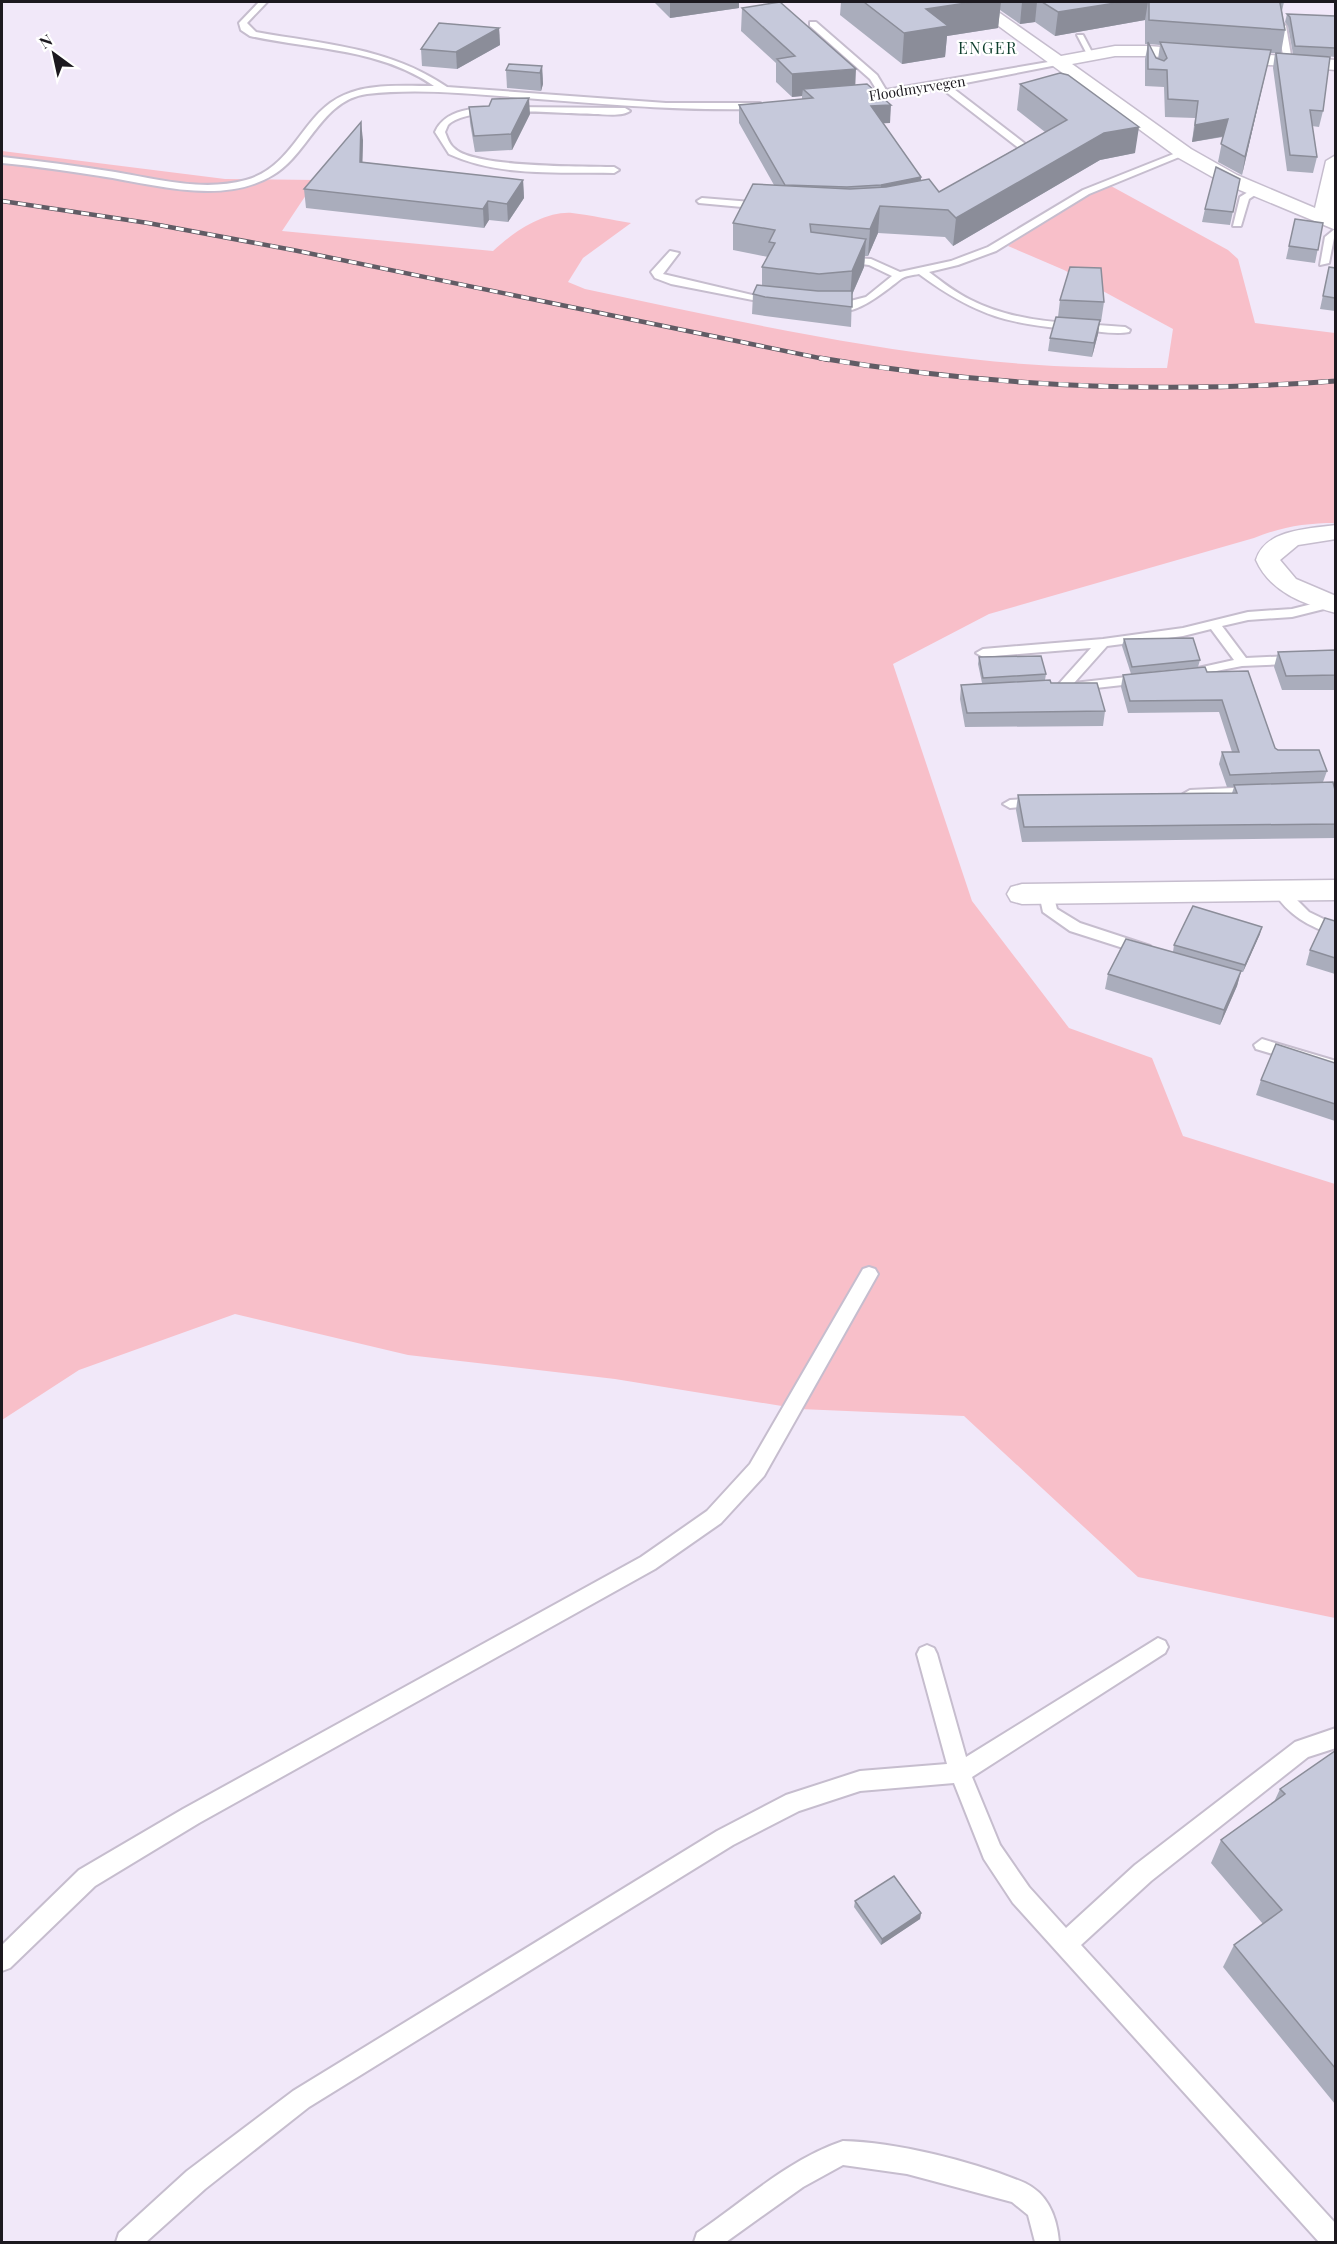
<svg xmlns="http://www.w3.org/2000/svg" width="1337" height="2244" font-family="'Playfair Display',serif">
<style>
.green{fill:#f8bfc9}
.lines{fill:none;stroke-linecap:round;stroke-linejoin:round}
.lane-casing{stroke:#c6bdce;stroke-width:4}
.street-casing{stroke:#c6bdce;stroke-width:3}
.lane{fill:#fff;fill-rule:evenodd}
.street{fill:#fff;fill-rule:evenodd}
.rail-far1-casing{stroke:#615c65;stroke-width:4.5}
.rail-casing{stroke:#615c65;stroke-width:5}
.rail-far1{stroke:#fff;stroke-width:3;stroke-dasharray:8;stroke-linecap:butt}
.rail{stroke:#fff;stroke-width:4;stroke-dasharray:10;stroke-linecap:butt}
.wall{fill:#aaadbc;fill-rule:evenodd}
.shaded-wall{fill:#8b8d99}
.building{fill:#c6c9db;stroke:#8b8d99;stroke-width:1.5}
.labels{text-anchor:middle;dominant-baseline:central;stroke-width:4.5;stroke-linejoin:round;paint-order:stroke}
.far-street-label{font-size:14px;fill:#1c191f;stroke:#fff}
.far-quarter-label{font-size:16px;letter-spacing:1.5px;fill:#0f3f2e;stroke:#fff}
</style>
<rect width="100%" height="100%" fill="#f1e8f9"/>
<path class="green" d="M2 151 225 179 316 180 282 231 493 251C512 233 544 211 572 213 591 215 612 220 631 223L583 258 568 282 585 289C713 316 841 345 971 359 1037 367 1102 368 1167 368L1173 329 1064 270 1008 246 1075 199 1111 186 1228 250 1238 259 1255 323 1335 333V523C1306 523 1281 527 1254 538L989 614 893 664 972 901 1069 1028 1152 1058 1183 1136 1335 1184V1618L1138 1577 964 1416 800 1409 615 1379 408 1355 235 1314 79 1370 2 1420Z"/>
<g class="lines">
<defs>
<g id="lane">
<path d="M259 2H267L247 23 256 32C322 44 389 47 447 87L666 103H760L765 106 760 109C681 111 603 104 525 98 472 94 419 88 367 94 321 100 309 154 273 175 222 206 154 184 100 176 67 171 35 166 2 163V157C40 161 77 166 115 172 157 179 203 192 246 180 295 166 302 113 344 95 370 83 406 86 434 86 379 48 313 50 250 36L241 30 239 23Z"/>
<path d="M810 22H816L877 75 886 90 1060 60V64L1057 65 950 86 1028 146 1030 152 1018 160H1012V156L1020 149 941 88 857 99V95L878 92 870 79 810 26Z"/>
<path d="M1282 23 1286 26 1292 61 1288 64 1284 61 1278 26Z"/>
<path d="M1077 35H1083L1094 56H1088Z"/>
<path d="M510 107 625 108 630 111C621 117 604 114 594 114 563 114 468 104 448 125L445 132C447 137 449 144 454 148 473 168 583 166 614 167L619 170 614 173C561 172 498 177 449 154L435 132C447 105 485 108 510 107Z"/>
<path d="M1181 151 1189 153 1089 194 996 251 958 265 929 272C942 282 956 293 971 300 1018 324 1073 323 1125 327L1130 330 1129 332C1115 335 1097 331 1082 330 1011 325 977 317 919 274 913 275 905 276 901 279 885 291 848 324 827 307L866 297 892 276 869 265 840 261V257L871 259 900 272 951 261 988 247 1083 190Z"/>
<path d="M1253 189 1261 191 1249 199 1241 226H1233L1240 197Z"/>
<path d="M702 198 764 203 769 206 764 209 699 203 697 201Z"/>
<path d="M1336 228 1329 263 1320 265 1325 237Z"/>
<path d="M670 251 679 253 663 274 778 301 773 304 671 284 655 278 651 272Z"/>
<path d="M1332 599 1336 600V606L1292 617 1248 620 1222 626 1246 658 1336 654V662L1242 666 1180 678V672L1234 660 1211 629 1183 636 1107 646 1074 683 1144 675 1149 676V682L1078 690 1072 685 1063 691 1056 687 1091 648 983 657 976 653 983 649 1103 639 1183 628 1248 612 1292 609Z"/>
<path d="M1254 787 1261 791 1259 794 1190 798 1183 794 1190 790Z"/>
<path d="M1038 798 1043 799 1045 802 1043 805 1010 808 1003 804 1010 800Z"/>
<path d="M1280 886 1285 888 1309 912 1336 925V935C1309 927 1288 915 1273 891Z"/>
<path d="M1046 889 1053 894 1057 909 1080 923 1150 946 1153 950 1145 955 1070 931 1043 912 1039 894Z"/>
<path d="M1262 1039 1336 1061V1073L1256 1049 1254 1045Z"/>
<path d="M869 1267 875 1269 878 1274 764 1476 721 1523 655 1569 199 1823 95 1886 10 1968 2 1971V1945L79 1870 183 1809 641 1557 707 1511 750 1464 863 1269Z"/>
<path d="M1158 1638 1165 1641 1168 1647 1165 1653 972 1777 1000 1845 1029 1887 1066 1928 1135 1865 1295 1742 1336 1728V1748L1308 1757 1151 1881 1081 1945 1336 2224V2242H1319L1013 1903 984 1859 954 1783 860 1791 799 1811 733 1845 309 2107 205 2189 146 2242H116L119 2233 187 2171 293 2091 717 1831 786 1795 860 1771 947 1764 917 1654 920 1648 927 1645 934 1648 937 1654 966 1757Z"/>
<path d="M843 2141C897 2142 975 2162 1025 2183 1048 2194 1057 2217 1059 2242H1035L1028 2215 1012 2202 907 2174 843 2165 803 2187 726 2242H694L697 2233C744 2201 789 2159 843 2141Z"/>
</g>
<g id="street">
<path d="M966 2H984L1061 56 1115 46H1148L1336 60V70L1148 56H1115L1072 64 1191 149 1237 175 1315 208 1326 161 1336 155V230L1223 183 1177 157Z"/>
<path d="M1336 525V539L1298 545 1280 560 1296 579 1336 596V613C1303 604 1270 592 1256 560 1265 529 1309 529 1336 525Z"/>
<path d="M1336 880V900L1022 904 1011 901 1007 894 1011 887 1022 884Z"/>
</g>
</defs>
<use href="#lane" class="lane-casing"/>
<use href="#street" class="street-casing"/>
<use href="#lane" class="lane"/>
<use href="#street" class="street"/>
<defs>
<path id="rail-far1" d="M2 201 148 223 293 250 829 360"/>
<path id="rail" d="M820 358C991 387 1163 394 1336 381"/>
</defs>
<use href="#rail-far1" class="rail-far1-casing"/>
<use href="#rail" class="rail-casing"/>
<use href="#rail-far1" class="rail-far1"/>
<use href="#rail" class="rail"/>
</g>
<g class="wall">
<path d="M654 2H739V8L670 18Z"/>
<path d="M841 2H1284L1282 11 1285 30 1281 53 1293 54 1288 26 1285 22 1287 14 1335 16V57L1326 56 1323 111 1319 127 1312 126 1317 157 1313 173 1287 171 1273 68 1275 53H1270L1242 175 1218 162 1223 137 1192 142 1195 118 1165 117 1164 87 1145 86V59L1148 44H1145V20L1055 36 1035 22 1020 24 1000 10 998 28 947 36 945 57 902 64 840 15ZM1149 44 1160 45 1158 59 1156 58Z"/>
<path d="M742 8 855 85 890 123H883L921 177V180L939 192 1045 132 1017 110 1020 84 1135 153 1100 160 953 246 945 237 878 233 868 256H865L864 267 852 295 851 327 765 316 752 314 753 294 762 286V267L768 257 733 250V223L774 185 739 123V105L802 99V96L792 97 776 82V63L741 31Z"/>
<path d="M499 28 500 45 457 69 422 66 421 49Z"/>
<path d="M542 66 543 84 541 91 507 88 506 70Z"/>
<path d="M469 107 530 114 512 150 475 152 470 123Z"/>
<path d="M363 140 362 162 523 180 524 198 508 222 489 220 484 228 306 208 304 189Z"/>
<path d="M1240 179 1230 225 1202 222 1205 209Z"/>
<path d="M1295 219 1323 223 1315 263 1286 259Z"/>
<path d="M1329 267 1335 268V311L1320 309Z"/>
<path d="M1060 300 1104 302 1101 322H1100L1098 334 1092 357 1048 351 1050 338 1058 317Z"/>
<path d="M1124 639 1200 660 1198 667 1131 674 1122 646Z"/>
<path d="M1335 650V690H1282L1274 667 1278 652Z"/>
<path d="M979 657 1046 674 1045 680 1105 711 1103 726 965 727 960 699 961 685 982 683 978 664Z"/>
<path d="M1207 672 1275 748 1278 750 1327 771 1323 782 1335 790V838L1022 842 1016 810 1018 795 1232 793 1234 787H1227L1219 764 1222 752H1232L1219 712 1128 713 1121 687 1123 675Z"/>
<path d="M1335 921V974L1306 965 1310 950Z"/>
<path d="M1260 934 1243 972H1241L1237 986 1220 1025 1105 989 1108 974 1173 952 1174 945Z"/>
<path d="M1335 1063V1121L1256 1095 1261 1080Z"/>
<path d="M1335 1751V2104L1223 1967 1234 1945 1263 1924 1211 1863 1221 1840 1274 1802 1280 1789Z"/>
<path d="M855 1901 921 1913 920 1919 881 1945 854 1907Z"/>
</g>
<g class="shaded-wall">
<path d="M619 2H636L619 3Z"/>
<path d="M670 2H739V8L670 18Z"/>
<path d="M973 2H1001L998 28 947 36 945 57 902 64 904 33 926 9Z"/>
<path d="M1022 2H1037L1035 22 1020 24Z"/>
<path d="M1122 2H1148L1145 20 1055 36 1058 12Z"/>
<path d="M499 28 500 45 457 69 456 52Z"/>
<path d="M1271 50 1267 67 1242 175 1245 157Z"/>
<path d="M542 66 543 84 541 91 540 73Z"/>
<path d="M856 69 855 92 803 89 802 96 792 97V74Z"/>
<path d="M529 98 530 114 512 150 511 134Z"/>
<path d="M891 105 890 123 870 124 871 106Z"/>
<path d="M1228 119 1225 136 1192 142 1195 125Z"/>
<path d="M361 122 363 140 362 180 360 162Z"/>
<path d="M1139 127 1135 153 1100 160 953 246 956 218 1104 133Z"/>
<path d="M921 177 920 196 880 204 881 185Z"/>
<path d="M523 180 524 198 508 222 507 204Z"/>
<path d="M488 201 489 220 484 228 483 209Z"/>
<path d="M880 206 878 233 868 256 870 229Z"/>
<path d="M866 239 864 267 850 299 852 271Z"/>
<path d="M1100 320 1098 334 1092 357 1094 343Z"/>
<path d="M1262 927 1260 934 1243 972 1245 965Z"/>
<path d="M1241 971 1237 986 1220 1025 1224 1010Z"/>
<path d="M921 1913 920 1919 881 1945 882 1939Z"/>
</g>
<g class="building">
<path d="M780 2 856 69 792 74 777 59 795 56 742 8Z"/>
<path d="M864 2H973L926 9 948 26 904 33Z"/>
<path d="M1042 2H1122L1058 12Z"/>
<path d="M1149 2H1282L1280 3 1285 30 1149 20Z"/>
<path d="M1287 14 1335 16V48L1295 46 1290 17Z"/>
<path d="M439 23 499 28 456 52 421 49Z"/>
<path d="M1148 42 1156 58 1164 61 1167 58 1160 42 1271 50 1245 157 1221 144 1228 119 1195 125 1198 101 1168 99 1167 70 1148 69Z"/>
<path d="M1276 53 1330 57 1323 111 1310 110 1317 157 1290 155Z"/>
<path d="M509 64 542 66 540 73 506 70Z"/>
<path d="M1060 73 1068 75 1139 127 1104 133 956 218 948 210 880 206 870 229 810 224 811 232 866 239 852 271 819 274 762 267 775 243 769 242 775 230 733 223 753 184 850 189 886 187 929 179 939 192 1067 120 1020 84Z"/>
<path d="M867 84 891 105 871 106 921 177 881 185 847 187 785 185 739 105 813 98 803 89Z"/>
<path d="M529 98 511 134 474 136 469 107 489 106 492 99Z"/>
<path d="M361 122 360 162 523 180 507 204 488 201 483 209 304 189Z"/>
<path d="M1216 167 1240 179 1233 212 1205 209Z"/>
<path d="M1295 219 1323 223 1318 250 1289 246Z"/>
<path d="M1070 267 1101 268 1104 302 1060 300Z"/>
<path d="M1329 267 1335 268V298L1323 296Z"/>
<path d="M757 285 818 291H852V307L765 297 753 294Z"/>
<path d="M1056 317 1100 320 1094 343 1050 338Z"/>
<path d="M1193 638 1200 660 1132 667 1124 639Z"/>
<path d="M1335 650V675L1286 676 1278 652Z"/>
<path d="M1041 656 1046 674 983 678 979 657Z"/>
<path d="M1205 667 1207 672 1248 671 1275 748 1278 750H1319L1327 771 1230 775 1222 752H1239L1222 700 1130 701 1123 675Z"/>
<path d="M1050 680 1051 683H1097L1105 711 967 713 961 685Z"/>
<path d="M1333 782 1335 790V824L1024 827 1018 795 1237 793 1234 785Z"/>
<path d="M1193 906 1262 927 1245 965 1174 945Z"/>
<path d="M1325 918 1335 921V958L1310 950Z"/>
<path d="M1126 939 1241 971 1224 1010 1108 974Z"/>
<path d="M1276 1044 1335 1063V1104L1261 1080Z"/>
<path d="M1335 1751V2068L1234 1945 1282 1910 1221 1840 1285 1794 1280 1789Z"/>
<path d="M894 1876 921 1913 882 1939 855 1901Z"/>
</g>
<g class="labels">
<g class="far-street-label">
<text transform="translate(917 88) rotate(-9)">Floodmyrvegen</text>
</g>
<g class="far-quarter-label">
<text x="988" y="47">ENGER</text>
</g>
</g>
<rect width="1337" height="2244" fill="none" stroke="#1c191f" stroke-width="6"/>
<g transform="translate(54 54) rotate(327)" stroke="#ffffff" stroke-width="4.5" paint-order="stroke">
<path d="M0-4.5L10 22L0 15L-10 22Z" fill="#1c191f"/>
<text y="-9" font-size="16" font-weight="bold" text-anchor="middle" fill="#1c191f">N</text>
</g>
</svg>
